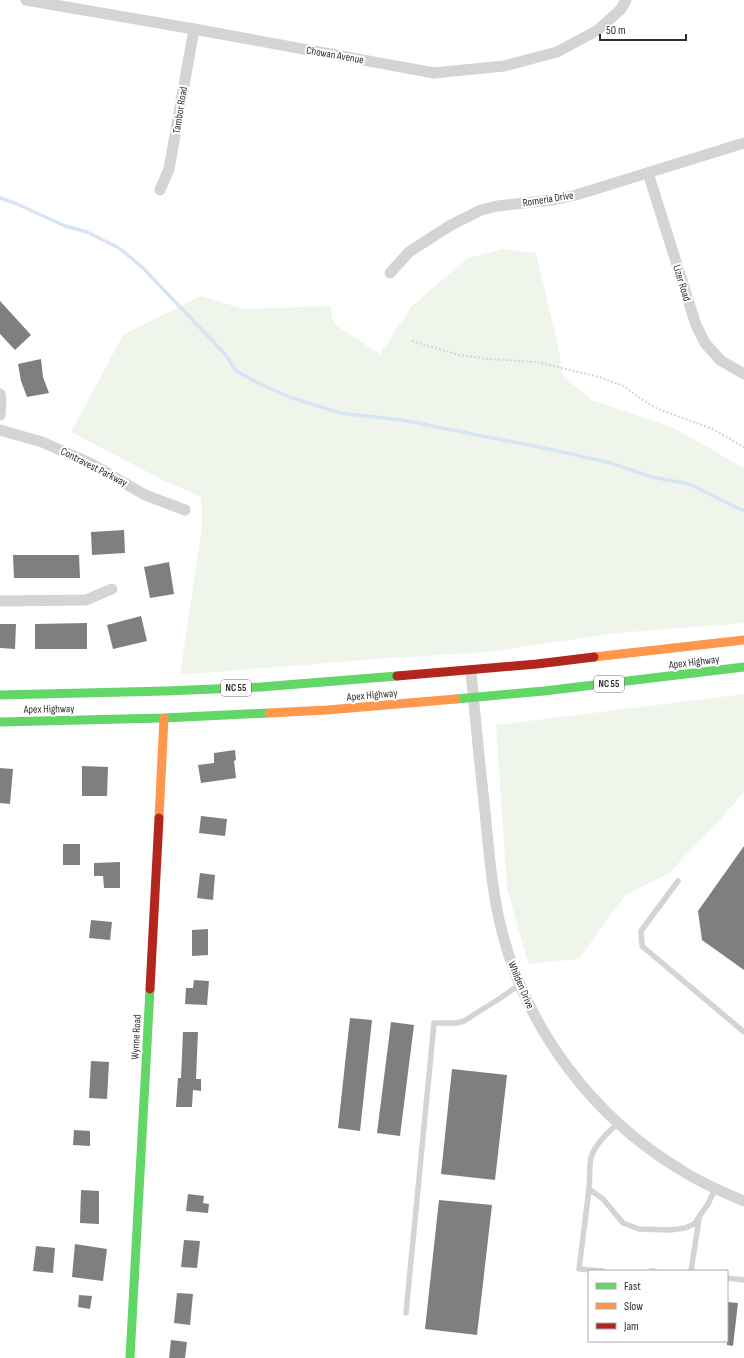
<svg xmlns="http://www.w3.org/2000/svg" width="744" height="1358" font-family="'Sofia Sans Condensed',sans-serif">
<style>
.green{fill:#eff5eb}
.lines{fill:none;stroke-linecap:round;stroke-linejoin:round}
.stream{stroke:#d7e4f4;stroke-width:3.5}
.building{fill:#7f7f7f}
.path{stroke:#d4d4d4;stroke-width:2;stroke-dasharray:2 2;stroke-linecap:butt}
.lane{stroke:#d4d4d4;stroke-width:5.5}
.street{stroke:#d4d4d4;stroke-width:11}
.fast{stroke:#63d668;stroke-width:9}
.slow{stroke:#ff974d;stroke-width:9}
.jam{stroke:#b3261e;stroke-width:9}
.labels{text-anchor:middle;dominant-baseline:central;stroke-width:4;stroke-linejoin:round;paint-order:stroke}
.shield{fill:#fff;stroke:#6d6d6d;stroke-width:1}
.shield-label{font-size:10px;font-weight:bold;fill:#2f2f2f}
.street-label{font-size:11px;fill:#2f2f2f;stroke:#fff}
</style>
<rect width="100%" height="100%" fill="#fff"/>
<g class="green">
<path d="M503 249 536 253 558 346 563 376 592 400 674 428 744 468V623L618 633 488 652 389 658 180 675 202 527 201 497 161 479 71 432 123 335 201 296 244 309 331 306 332 317 337 326 380 354 412 306 468 258Z"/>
<path d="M744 694V792L720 820 669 873 625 895 579 959 528 964 507 888 496 725Z"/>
</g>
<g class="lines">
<path class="stream" d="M0 198 17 204 65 226 87 232 119 248 142 267 226 355 235 370 256 382 289 397 340 413 402 420 553 450 611 463 652 477 689 484 744 511"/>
</g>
<g class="building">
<path d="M0 301 31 335 15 350 0 334Z"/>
<path d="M41 359 43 377 49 393 27 397 21 381 18 364Z"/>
<path d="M124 530 125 553 92 555 91 532Z"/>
<path d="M13 555H79L80 578H14Z"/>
<path d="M169 562 174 594 150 598 144 567Z"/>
<path d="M141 616 147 641 113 649 107 625Z"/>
<path d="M87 623V649H35V624Z"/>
<path d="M0 624H16L15 649 0 648Z"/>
<path d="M235 750 236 760 234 761 236 778 201 783 198 765 214 763V753Z"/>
<path d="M82 766 108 767 107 796H82Z"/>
<path d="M0 768 13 769 10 804 0 803Z"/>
<path d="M201 816 227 819 225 836 199 833Z"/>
<rect x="63" y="844" width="17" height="21"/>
<path d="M744 846V970L702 940 698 911Z"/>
<path d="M120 862V888H104L103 876H94V863Z"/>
<path d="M200 873 215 875 213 900 197 898Z"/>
<path d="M91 920 112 922 110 940 89 938Z"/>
<path d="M208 929V955L192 956V930Z"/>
<path d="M194 980 209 981 207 1005 185 1004 186 988H193Z"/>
<path d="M350 1018 372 1020 360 1131 338 1128Z"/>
<path d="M391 1022 414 1025 400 1136 377 1133Z"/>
<path d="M183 1032H198L196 1079H201V1091L193 1090 192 1107H176L178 1078H181Z"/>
<path d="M91 1061 109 1062 107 1099 89 1098Z"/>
<path d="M452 1069 507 1075 495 1180 441 1174Z"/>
<path d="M74 1130 90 1131V1146L73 1145Z"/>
<path d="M81 1190 99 1191V1224L80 1223Z"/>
<path d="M188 1194 204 1196 203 1203 209 1204 208 1213 186 1211Z"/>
<path d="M439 1200 492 1205 477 1335 425 1329Z"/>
<path d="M184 1240 200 1241 197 1268 181 1267Z"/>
<path d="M75 1244 107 1249 103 1281 72 1277Z"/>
<path d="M36 1246 55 1248 53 1273 33 1271Z"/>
<path d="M177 1293 193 1294 190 1325 174 1323Z"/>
<path d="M79 1295 92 1296 90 1309 78 1307Z"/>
<path d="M727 1302 738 1303 733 1346 727 1345Z"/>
<path d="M171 1340 187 1342 185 1358H169Z"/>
</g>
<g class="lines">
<path class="path" d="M412 341 459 355 488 359 537 362 599 377 624 386 641 399 658 409 713 429 744 447"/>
<g class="lane">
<path d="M678 881 641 931 642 946 744 1032"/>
<path d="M618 1123C608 1133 596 1143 591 1157 589 1167 590 1179 589 1189L603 1199 623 1223 639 1229 670 1230 685 1228 694 1224 708 1204 715 1189"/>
<path d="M589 1189 579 1269 603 1271"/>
<path d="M651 1271H654"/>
<path d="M691 1271 699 1219"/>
<path d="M727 1278 744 1280"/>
<path d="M406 1313 434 1023H457L464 1021 502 997 520 984"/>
</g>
<g class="street">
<path d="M26 0 194 29 434 73 504 66 557 52 598 30 621 9 626 0"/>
<path d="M648 173 696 325 705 343 720 360 744 374"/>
<path d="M160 190 169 169 194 29"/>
<path d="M390 273 409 252 451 225 481 210 497 206 553 200 576 195 744 143"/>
<path d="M0 394 1 401 0 415"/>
<path d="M0 430 42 442 90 463 145 495 185 510"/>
<path d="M0 601 86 600 112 589"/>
<path d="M471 671C475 718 480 765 485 812 489 852 492 893 502 932 528 1031 594 1118 681 1170 701 1183 722 1192 744 1201"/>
</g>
<g class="fast">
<path d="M0 695 166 691 261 687 397 676"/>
<path d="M456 699 544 691 744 667"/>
<path d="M0 722 164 718 269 713"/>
<path d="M130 1358 150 989"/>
</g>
<g class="slow">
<path d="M594 657 744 640"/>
<path d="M269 713 327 710 456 699"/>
<path d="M159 818 164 718"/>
</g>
<g class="jam">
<path d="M397 676 537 664 594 657"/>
<path d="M150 989 159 818"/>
</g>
</g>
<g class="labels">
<g class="shield">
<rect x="594" y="676" width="30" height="16" rx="3"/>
<rect x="221" y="680" width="30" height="16" rx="3"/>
</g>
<g class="shield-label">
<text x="609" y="684">NC 55</text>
<text x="236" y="688">NC 55</text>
</g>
<g class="street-label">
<text transform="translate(335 55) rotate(10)">Chowan Avenue</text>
<text transform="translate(180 110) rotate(-81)">Tambor Road</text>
<text transform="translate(548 199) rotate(-9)">Romeria Drive</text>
<text transform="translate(682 283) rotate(73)">Lizer Road</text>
<text transform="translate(94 467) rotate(27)">Contravest Parkway</text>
<text transform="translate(694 662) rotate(-7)">Apex Highway</text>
<text transform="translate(372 695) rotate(-5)">Apex Highway</text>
<text transform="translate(49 709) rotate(-1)">Apex Highway</text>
<text transform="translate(521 985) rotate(67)">Whilden Drive</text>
<text transform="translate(136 1037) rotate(-87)">Wynne Road</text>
</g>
</g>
<rect x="588" y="1270" width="140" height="72" fill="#ffffff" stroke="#acacac"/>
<rect x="596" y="1283" width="20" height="6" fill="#63d668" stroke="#acacac"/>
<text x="624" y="1290" font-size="12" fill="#2f2f2f">Fast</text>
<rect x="596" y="1303" width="20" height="6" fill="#ff974d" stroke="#acacac"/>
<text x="624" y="1310" font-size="12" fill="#2f2f2f">Slow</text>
<rect x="596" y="1323" width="20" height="6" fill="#b3261e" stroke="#acacac"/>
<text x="624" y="1330" font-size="12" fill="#2f2f2f">Jam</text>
<path d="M600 34v6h86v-6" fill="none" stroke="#2f2f2f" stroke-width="2"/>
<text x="606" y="34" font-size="12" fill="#2f2f2f" stroke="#ffffff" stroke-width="3" paint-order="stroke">50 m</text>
</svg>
